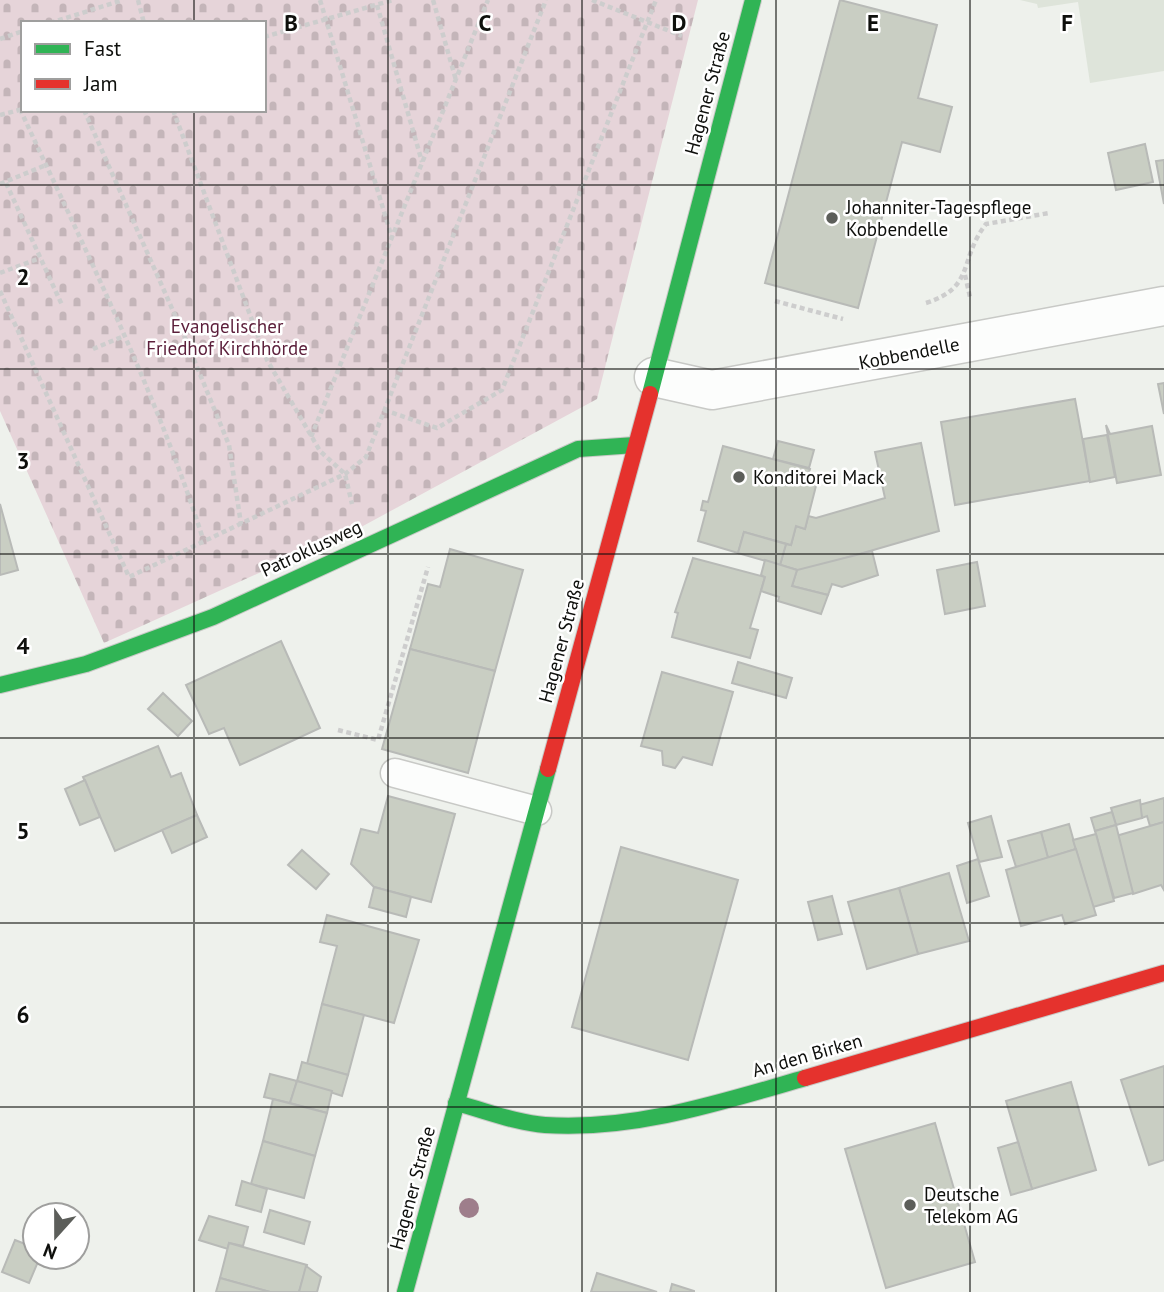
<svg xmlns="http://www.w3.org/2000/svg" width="1164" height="1292" font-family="'PT Sans',sans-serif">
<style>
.built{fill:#dee4da}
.cemetery{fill:url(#cemetery-stones);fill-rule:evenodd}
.building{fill:#c9cec3;stroke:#b8bab7;stroke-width:2}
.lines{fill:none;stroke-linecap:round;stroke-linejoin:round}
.lane-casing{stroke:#c8c9c6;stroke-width:31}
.street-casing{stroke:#c8c9c6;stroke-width:41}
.fast-casing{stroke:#c8c9c6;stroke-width:18}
.jam-casing{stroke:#c8c9c6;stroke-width:18}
.path{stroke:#cdcdcd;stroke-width:4.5;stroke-dasharray:5 3.5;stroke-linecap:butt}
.lane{stroke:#fcfdfc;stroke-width:28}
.street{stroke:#fcfdfc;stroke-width:38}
.fast{stroke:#30b455;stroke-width:16}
.jam{stroke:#e5322d;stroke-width:16}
.tree{fill:#9e7e8b}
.grid{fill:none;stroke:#0e0f0c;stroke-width:2;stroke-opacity:0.55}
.poi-dot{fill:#5c5e5a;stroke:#fff;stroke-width:2.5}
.labels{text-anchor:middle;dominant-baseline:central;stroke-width:5;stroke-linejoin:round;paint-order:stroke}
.street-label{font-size:19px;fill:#0e0f0c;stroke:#fff}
.poi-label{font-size:19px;fill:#0e0f0c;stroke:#fff;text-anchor:start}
.park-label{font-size:19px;fill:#5c1f3b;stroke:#fff}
.grid-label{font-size:23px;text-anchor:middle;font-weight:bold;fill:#0e0f0c;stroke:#fff;stroke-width:5;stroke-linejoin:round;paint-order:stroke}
</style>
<defs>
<pattern id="cemetery-stones" width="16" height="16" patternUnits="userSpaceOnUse" patternTransform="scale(1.75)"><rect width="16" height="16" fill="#e6d4d9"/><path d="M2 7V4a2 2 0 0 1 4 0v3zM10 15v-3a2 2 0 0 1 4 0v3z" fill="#c4b5b9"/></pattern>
</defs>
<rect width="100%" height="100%" fill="#eef1ec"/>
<path class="built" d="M1020 0H1164V71L1090 83 1078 2 1038 8 1037 4Z"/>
<path class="cemetery" d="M0 0H698L597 399 363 526 104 643 0 411ZM23 23H264V110H23Z"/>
<g class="building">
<path d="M840 0 937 25 918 98 952 107 940 152 902 142 858 308 765 283Z"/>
<path d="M1145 144 1153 182 1116 190 1108 153Z"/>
<path d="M1164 160V204L1156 161Z"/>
<path d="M1164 383V414L1158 384Z"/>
<path d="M1075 399 1090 481 955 505 941 422Z"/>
<path d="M1106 425 1110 434 1152 426 1161 475 1117 483Z"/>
<path d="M1107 435 1115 477 1090 482 1083 439Z"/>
<path d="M778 441 814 450 809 468 773 459Z"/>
<path d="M921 443 939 531 801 571 780 565 786 544 791 545 796 526 805 529 808 516 816 518 885 498 875 452Z"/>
<path d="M723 446 810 469 807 479 817 482 805 529 796 526 791 545 744 532 738 553 698 541 706 511 701 510 703 501 708 502Z"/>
<path d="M0 504 18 570 0 575Z"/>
<path d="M744 532 786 544 780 565 738 553Z"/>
<path d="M450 549 523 570 495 671 410 649 428 584 440 587Z"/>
<path d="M872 551 878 575 842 587 832 584 828 595 792 586 797 570Z"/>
<path d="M693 558 765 577 750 628 758 630 750 658 672 637 678 613 675 612Z"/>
<path d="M765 560 797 570 792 586 828 595 821 614 778 601 779 597 761 591 765 577 761 575Z"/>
<path d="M977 562 985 606 945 614 937 570Z"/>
<path d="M281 641 320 728 240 765 224 728 209 734 186 685Z"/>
<path d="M410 649 495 671 468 773 382 749Z"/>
<path d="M738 662 792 678 786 698 732 683Z"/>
<path d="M662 672 733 692 712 765 683 757 675 768 663 765 662 751 641 746Z"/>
<path d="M163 693 192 721 178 736 148 709Z"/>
<path d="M158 746 171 777 181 773 197 815 115 851 83 777Z"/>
<path d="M85 780 100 817 80 825 65 789Z"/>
<path d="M388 796 455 814 431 902 374 887 351 864 361 829 378 833Z"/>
<path d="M1164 798V822L1150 826 1147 816 1142 818 1139 805Z"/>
<path d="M1140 800 1142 818 1116 825 1111 808Z"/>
<path d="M1112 812 1116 825 1095 831 1091 818Z"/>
<path d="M197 815 207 837 172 853 162 830Z"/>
<path d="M991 816 1002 857 979 862 968 823Z"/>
<path d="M1164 822V890L1161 885 1133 894 1116 836Z"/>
<path d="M1069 824 1076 849 1048 858 1041 832Z"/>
<path d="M1116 825 1133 893 1114 898 1095 831Z"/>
<path d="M1041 832 1048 858 1016 867 1008 841Z"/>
<path d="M1096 834 1114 901 1093 907 1073 840Z"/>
<path d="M621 847 738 880 688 1060 572 1027Z"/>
<path d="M1076 849 1096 915 1065 924 1062 915 1021 926 1006 870Z"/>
<path d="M302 850 329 874 316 889 288 865Z"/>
<path d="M978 859 989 896 967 903 957 866Z"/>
<path d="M949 873 969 941 918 954 899 888Z"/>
<path d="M374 887 411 897 406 917 369 907Z"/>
<path d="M899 888 918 954 867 969 848 902Z"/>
<path d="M832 896 842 934 818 940 808 902Z"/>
<path d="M327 915 419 940 394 1023 322 1004 337 946 320 942Z"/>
<path d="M322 1004 364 1015 348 1075 307 1064Z"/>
<path d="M302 1062 348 1075 342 1096 297 1081Z"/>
<path d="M1164 1066V1160L1149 1165 1121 1080Z"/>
<path d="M270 1074 297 1081 290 1103 264 1097Z"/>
<path d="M297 1081 332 1091 327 1113 290 1103Z"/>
<path d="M1071 1082 1096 1170 1032 1189 1006 1101Z"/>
<path d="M273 1099 327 1113 315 1156 263 1141Z"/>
<path d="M935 1123 975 1262 886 1288 845 1149Z"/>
<path d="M263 1141 315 1156 304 1198 251 1184Z"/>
<path d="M1018 1142 1032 1189 1011 1195 998 1148Z"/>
<path d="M242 1181 267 1189 261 1212 236 1205Z"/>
<path d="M270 1210 310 1222 304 1244 264 1232Z"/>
<path d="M209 1216 248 1227 243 1246 229 1243 228 1249 199 1240Z"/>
<path d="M15 1240 35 1248V1257H40L29 1283 2 1272Z"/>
<path d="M229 1243 307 1265 299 1292H270L220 1278Z"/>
<path d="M306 1266 321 1277 317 1292H299Z"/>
<path d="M597 1273 657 1292H591Z"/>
<path d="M220 1278 270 1292H216Z"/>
<path d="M672 1284 694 1291V1292H670Z"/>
</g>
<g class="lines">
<defs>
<path id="lane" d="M395 773 537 811"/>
<path id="street" d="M654 377 712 390 1164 306"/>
<g id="fast">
<path d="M650 394 753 0"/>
<path d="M0 685 86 664 213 617 578 449 635 445"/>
<path d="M456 1103C484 1110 516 1123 545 1125 633 1131 722 1102 805 1078"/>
<path d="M405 1292 548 769"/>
</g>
<g id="jam">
<path d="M548 769 650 394"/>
<path d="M805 1078 1164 973"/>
</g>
</defs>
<use href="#lane" class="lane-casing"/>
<use href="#street" class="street-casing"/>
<use href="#fast" class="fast-casing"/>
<use href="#jam" class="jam-casing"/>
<g class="path">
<path d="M138 0 144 23"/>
<path d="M320 0 392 238"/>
<path d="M433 0 456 80"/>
<path d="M592 0 682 36"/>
<path d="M377 5 422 162"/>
<path d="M50 23 123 0"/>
<path d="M264 37 393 0"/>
<path d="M0 39 23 31"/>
<path d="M20 109C85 250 156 391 203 539"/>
<path d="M84 110 186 340 229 445 241 524"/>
<path d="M173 110 267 360 320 451 345 474 352 504"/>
<path d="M0 115 23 109"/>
<path d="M6 183 62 305"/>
<path d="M0 184 46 165"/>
<path d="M0 273 40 258"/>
<path d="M965 275 970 297"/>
<path d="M0 291 129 577 345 474 366 457 546 0"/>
<path d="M775 301 843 319"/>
<path d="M926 303C976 287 958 260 986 224L1049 213"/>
<path d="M93 349 124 336"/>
<path d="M384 410 437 428 502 390 656 0"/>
<path d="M311 437 488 0"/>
<path d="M338 730 378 740 428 567"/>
</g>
<use href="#lane" class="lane"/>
<use href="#street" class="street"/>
<use href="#fast" class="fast"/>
<use href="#jam" class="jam"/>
</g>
<circle class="tree" cx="469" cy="1208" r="10"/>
<path class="grid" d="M194 0V23M388 0V1292M582 0V1292M776 0V1292M970 0V1292M194 110V1292M0 185H1164M0 369H1164M0 554H1164M0 738H1164M0 923H1164M0 1107H1164"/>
<g class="poi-dot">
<circle cx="832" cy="218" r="7"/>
<circle cx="739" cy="477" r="7"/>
<circle cx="910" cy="1205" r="7"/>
</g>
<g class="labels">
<g class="street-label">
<text transform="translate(707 93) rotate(-75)">Hagener Straße</text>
<text transform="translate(909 353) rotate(-11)">Kobbendelle</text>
<text transform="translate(311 548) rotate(-25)">Patroklusweg</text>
<text transform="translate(561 641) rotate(-75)">Hagener Straße</text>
<text transform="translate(807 1055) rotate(-16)">An den Birken</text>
<text transform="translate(412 1188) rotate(-75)">Hagener Straße</text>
</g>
<g class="poi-label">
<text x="846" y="207">Johanniter-Tagespflege<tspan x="846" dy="22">Kobbendelle</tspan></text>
<text x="753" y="477">Konditorei Mack</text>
<text x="924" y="1194">Deutsche<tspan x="924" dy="22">Telekom AG</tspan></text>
</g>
<g class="park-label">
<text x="227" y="326">Evangelischer<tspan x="227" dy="22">Friedhof Kirchhörde</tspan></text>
</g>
</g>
<g class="grid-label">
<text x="291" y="31">B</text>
<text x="485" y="31">C</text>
<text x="679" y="31">D</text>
<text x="873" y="31">E</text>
<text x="1067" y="31">F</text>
<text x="23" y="285">2</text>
<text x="23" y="469">3</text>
<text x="23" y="654">4</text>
<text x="23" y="839">5</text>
<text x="23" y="1023">6</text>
</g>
<rect x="21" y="21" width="245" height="91" fill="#ffffff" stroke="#9f9f9e" stroke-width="2"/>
<rect x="35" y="44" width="35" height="10" fill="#30b455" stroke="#9f9f9e" stroke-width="2"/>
<text x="84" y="56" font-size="21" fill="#0e0f0c">Fast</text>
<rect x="35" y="79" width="35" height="10" fill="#e5322d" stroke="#9f9f9e" stroke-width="2"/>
<text x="84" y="91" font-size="21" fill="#0e0f0c">Jam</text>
<g transform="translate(56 1236) rotate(201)"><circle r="33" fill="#ffffff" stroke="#9f9f9e" stroke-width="2"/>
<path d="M0-5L12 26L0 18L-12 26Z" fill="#5c5e5a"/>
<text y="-10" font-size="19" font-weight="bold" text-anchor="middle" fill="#0e0f0c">N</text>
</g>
</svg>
